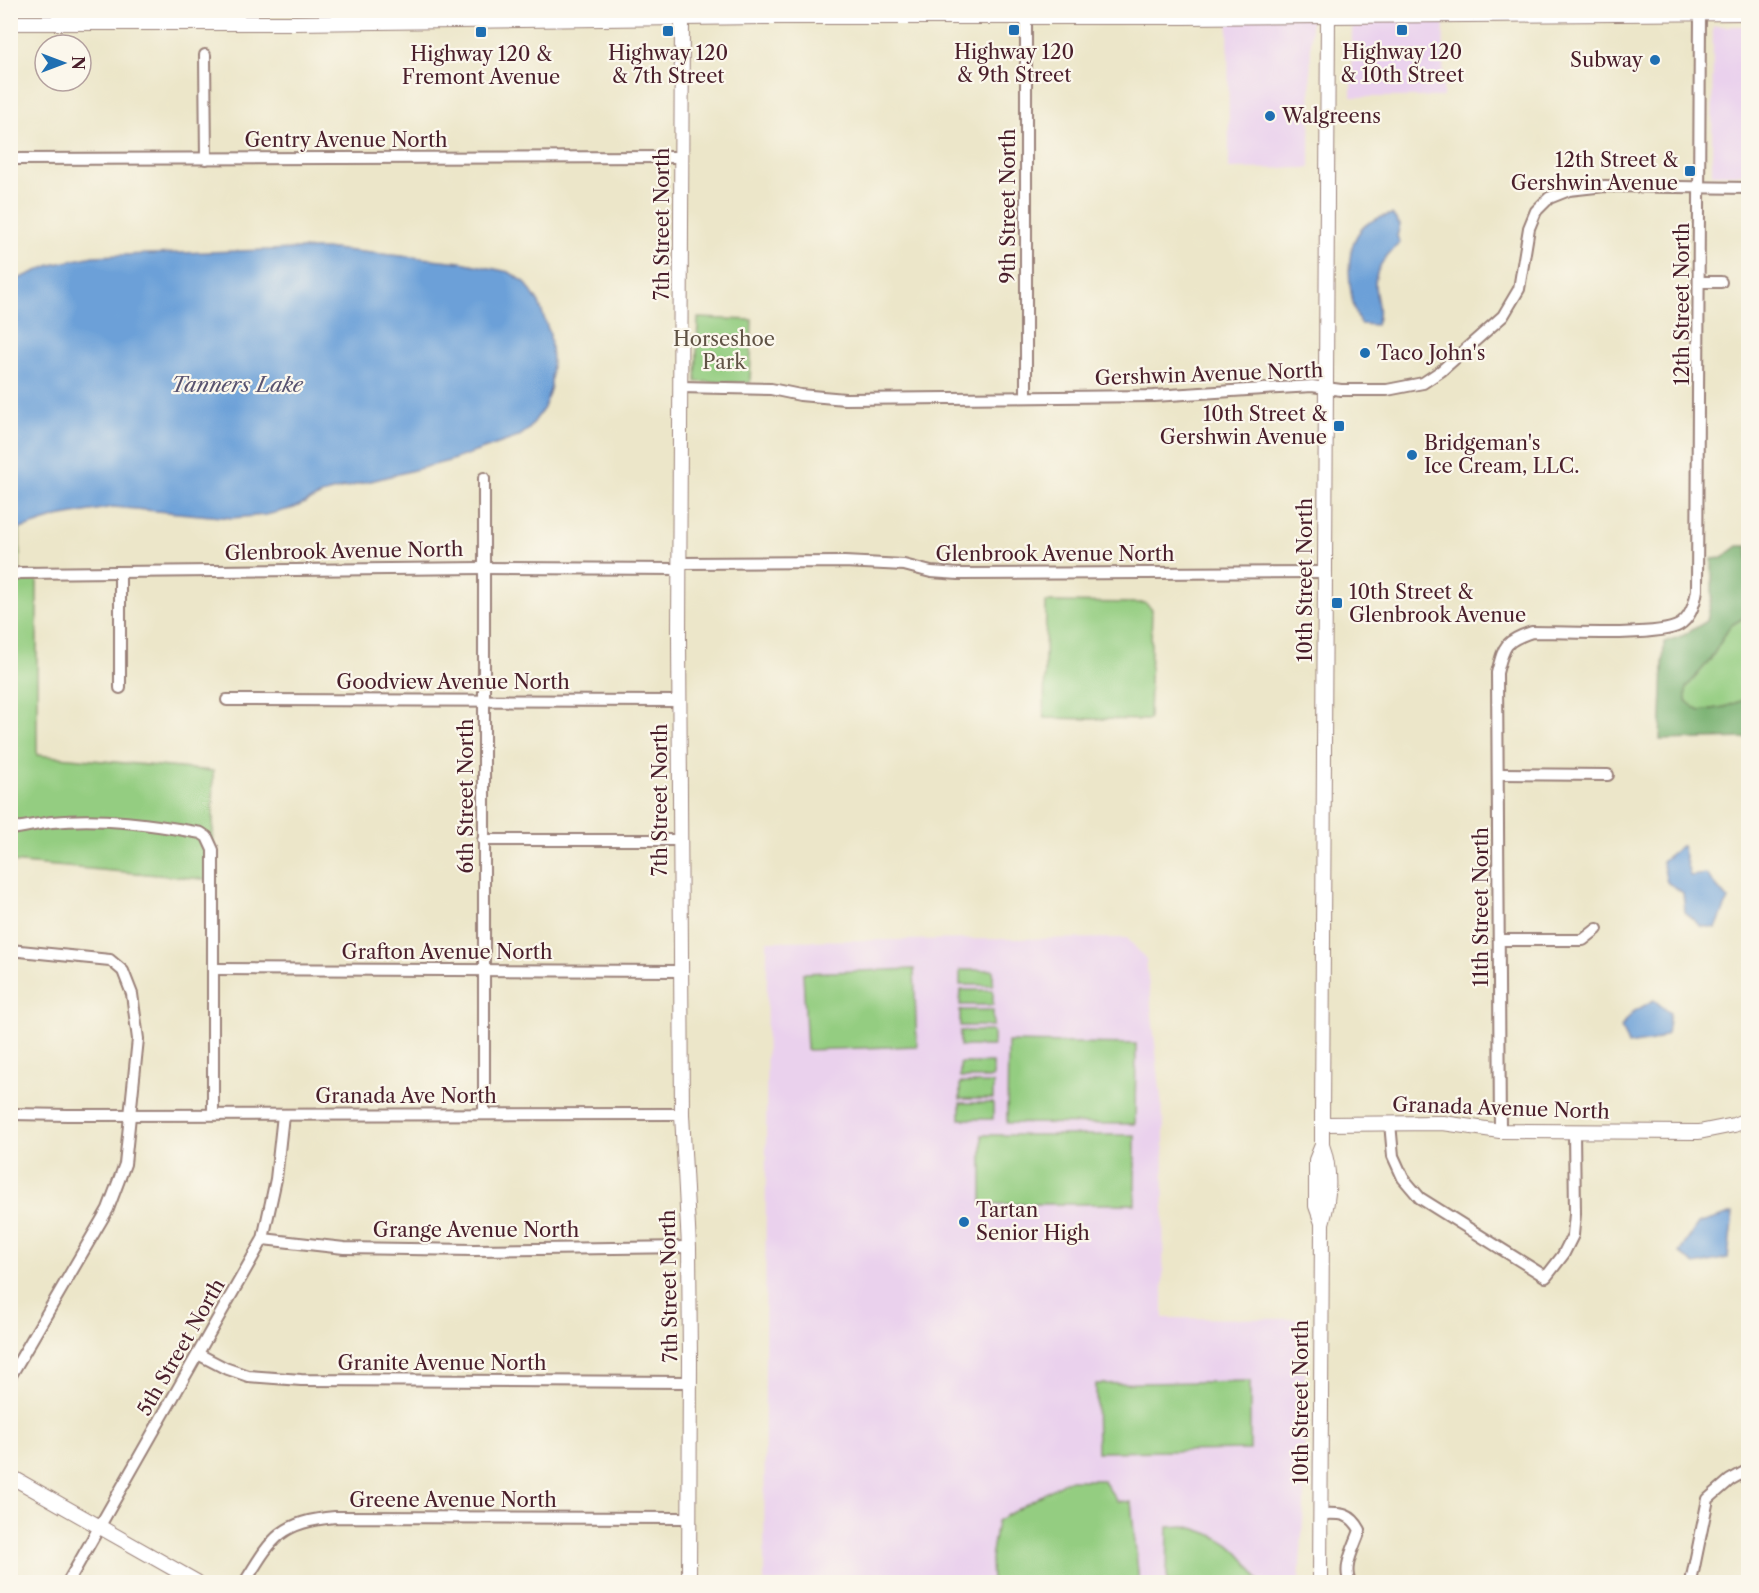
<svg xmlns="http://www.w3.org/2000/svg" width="1759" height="1593" font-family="'Libre Caslon Text',serif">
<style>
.built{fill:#ead1ed}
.green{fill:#94cd81;stroke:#6f7656;stroke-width:1.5}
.forest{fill:#77b06f;stroke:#60684d;stroke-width:1.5}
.water{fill:#6ca0d8;stroke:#5b6082;stroke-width:1.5}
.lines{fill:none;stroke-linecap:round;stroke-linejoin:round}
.street-casing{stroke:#9b827a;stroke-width:14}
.secondary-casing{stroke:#9b827a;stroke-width:16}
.street{stroke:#fff;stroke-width:10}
.secondary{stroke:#fff;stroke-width:14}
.poi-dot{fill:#1f6fb2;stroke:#fbf7ec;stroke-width:2}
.labels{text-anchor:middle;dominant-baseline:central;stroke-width:4.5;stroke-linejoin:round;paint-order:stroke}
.poi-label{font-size:20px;fill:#4a1f2b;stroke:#fbf7ec;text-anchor:start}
.street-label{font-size:20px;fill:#4a1f2b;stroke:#fbf7ec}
.park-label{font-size:20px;fill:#605345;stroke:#fbf7ec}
.water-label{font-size:21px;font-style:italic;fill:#585370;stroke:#fbf7ec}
</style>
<rect width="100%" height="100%" fill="#fbf7ec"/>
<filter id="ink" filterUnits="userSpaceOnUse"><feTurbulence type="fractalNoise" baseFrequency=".0167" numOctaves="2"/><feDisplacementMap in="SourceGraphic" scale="12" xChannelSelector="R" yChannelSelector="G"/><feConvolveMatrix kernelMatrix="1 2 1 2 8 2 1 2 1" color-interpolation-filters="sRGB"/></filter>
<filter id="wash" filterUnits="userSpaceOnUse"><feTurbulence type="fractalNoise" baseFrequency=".008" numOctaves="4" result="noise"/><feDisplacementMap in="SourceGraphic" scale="24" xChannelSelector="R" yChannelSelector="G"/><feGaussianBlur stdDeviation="1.35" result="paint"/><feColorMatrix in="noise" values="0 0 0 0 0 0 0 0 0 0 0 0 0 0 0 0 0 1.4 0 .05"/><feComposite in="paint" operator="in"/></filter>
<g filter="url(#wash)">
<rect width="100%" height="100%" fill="#ece6c9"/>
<g class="built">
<path d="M1228 11H1311L1310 168 1229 169Z"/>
<path d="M1348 11H1444L1443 97H1351L1352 29Z"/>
<path d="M1713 26H1748V174H1712Z"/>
<path d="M1127 938 1146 959 1164 1126 1163 1318 1305 1319 1304 1506 1299 1582H764L767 941Z"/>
</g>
<g class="green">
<path d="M698 318 752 320 750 383 696 382Z"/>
<path d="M20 528V572L37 573V755L213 771V880L11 862 10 532Z"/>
<path d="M1046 602 1145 603 1152 609 1149 720 1044 718Z"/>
<path d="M1748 615V698L1725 707 1700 711 1686 702 1685 688 1710 660 1730 626Z"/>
<path d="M914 969 917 1046 807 1050 803 973Z"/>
<rect x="960" y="970" width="33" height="15"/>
<path d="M961 990H993V1005H960Z"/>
<rect x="960" y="1010" width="33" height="16"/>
<rect x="960" y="1031" width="33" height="15"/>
<path d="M1008 1042 1136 1044 1135 1124 1007 1123Z"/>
<rect x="960" y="1063" width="33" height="15"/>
<rect x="960" y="1083" width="33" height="16"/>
<rect x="960" y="1103" width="33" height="16"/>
<path d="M1135 1135V1204H982V1135Z"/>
<path d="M1250 1381V1450L1097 1452 1096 1384Z"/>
<path d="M1068 1480H1103L1117 1501 1131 1502 1139 1582H992L991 1559 997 1521Z"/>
<path d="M1185 1526C1222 1535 1241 1548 1259 1582H1167L1168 1527Z"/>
</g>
<path class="forest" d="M1738 546H1748V615L1730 626 1710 660 1686 688V701L1700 711 1725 707 1748 698V738L1660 740 1664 642 1684 635 1707 621 1712 596V559L1722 558Z"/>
<g class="water">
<path d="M1392 214 1400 225 1397 236 1400 243C1388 253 1376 266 1375 283 1375 299 1382 308 1376 325L1360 324C1348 298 1340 240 1370 222 1376 218 1385 216 1392 214Z"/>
<path d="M298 249H333L461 262 509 272 525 282 539 303 550 335 552 359 551 387 544 408 529 429 518 437 449 461 328 492 294 508 266 515 232 518 113 507 57 517 11 532V282L51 265 93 256Z"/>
<path d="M1682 845 1690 876 1706 874 1728 900 1716 928 1700 926 1685 912 1683 893 1667 882 1662 861Z"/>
<path d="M1654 1000 1670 1013 1667 1034 1653 1041 1628 1045 1621 1027 1633 1012Z"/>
<path d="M1733 1213 1728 1258 1695 1265 1679 1253 1698 1224Z"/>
</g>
</g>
<g filter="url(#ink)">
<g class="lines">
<defs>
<g id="street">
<path d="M1026 16V396"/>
<path d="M205 55 206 159"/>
<path d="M10 159 682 157"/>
<path d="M1700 282H1721"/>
<path d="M680 387 771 389 800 395 845 399 1154 396 1312 386 1341 390H1387L1423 383 1441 371 1503 316 1519 289 1529 228 1536 211 1549 198 1569 190 1605 186 1748 188"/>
<path d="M679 563 844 562 904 565 931 572 959 574 1325 572"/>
<path d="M120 572V688"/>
<path d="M10 575 20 573 483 568 679 569"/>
<path d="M227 700 679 701"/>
<path d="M1498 774 1608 775"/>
<path d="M10 829C24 827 38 824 52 822 102 817 152 824 201 833L207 837 213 850V1114"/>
<path d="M483 840H680"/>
<path d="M1500 940H1583L1597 929"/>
<path d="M10 950 110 960 123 971 132 994 138 1039 125 1164 108 1209 10 1377"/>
<path d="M213 969 681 971"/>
<path d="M484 1113V478"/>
<path d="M11 1114 68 1115 682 1114"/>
<path d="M1390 1123 1393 1156 1403 1178 1420 1198 1546 1277 1563 1255 1573 1235 1575 1214 1574 1131"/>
<path d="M1500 1131 1497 673C1504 646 1504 641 1532 632 1560 632 1659 637 1679 625 1691 618 1695 603 1697 590L1700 13"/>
<path d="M263 1239 344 1248 473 1250 689 1247"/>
<path d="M198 1354 225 1368 248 1376 301 1380 690 1382"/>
<path d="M1320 1514C1339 1514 1350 1511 1360 1530 1355 1546 1342 1567 1350 1582"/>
<path d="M68 1582 263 1239 276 1179 283 1115"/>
<path d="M245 1582C272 1538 280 1522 335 1517L690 1518"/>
<path d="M1691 1582 1708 1499 1730 1480 1748 1470"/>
</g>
<g id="secondary">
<path d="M209 10 234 20"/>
<path d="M682 17 679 638 682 1114 689 1247 690 1360 689 1582"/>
<path d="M10 23H296L764 17H1181L1748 13"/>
<path d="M1322 1124 1443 1123 1500 1131 1699 1132 1734 1125 1748 1119"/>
<path d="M1322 1223 1316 1206V1160L1322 1145V1124L1328 10"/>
<path d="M10 1476 197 1582"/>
<path d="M1320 1582 1322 1223C1330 1198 1331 1169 1322 1145"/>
</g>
</defs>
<use href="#street" class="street-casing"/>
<use href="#secondary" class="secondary-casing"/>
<use href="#street" class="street"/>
<use href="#secondary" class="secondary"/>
</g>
</g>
<g class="poi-dot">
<rect x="1008" y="24" width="12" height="12" rx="3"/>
<rect x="1396" y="24" width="12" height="12" rx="3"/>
<rect x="662" y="25" width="12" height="12" rx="3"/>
<rect x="475" y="26" width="12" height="12" rx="3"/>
<circle cx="1655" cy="60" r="6"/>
<circle cx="1270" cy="116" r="6"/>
<rect x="1684" y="165" width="12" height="12" rx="3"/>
<circle cx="1365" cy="353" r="6"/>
<rect x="1333" y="420" width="12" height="12" rx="3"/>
<circle cx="1412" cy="455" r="6"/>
<rect x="1331" y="597" width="12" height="12" rx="3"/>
<circle cx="964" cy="1222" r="6"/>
</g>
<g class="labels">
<g class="poi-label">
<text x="1014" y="52" text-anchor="middle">Highway 120<tspan x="1014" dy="23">&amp; 9th Street</tspan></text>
<text x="1402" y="52" text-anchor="middle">Highway 120<tspan x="1402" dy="23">&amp; 10th Street</tspan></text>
<text x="668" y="53" text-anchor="middle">Highway 120<tspan x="668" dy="23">&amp; 7th Street</tspan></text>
<text x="481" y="54" text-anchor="middle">Highway 120 &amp;<tspan x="481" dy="23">Fremont Avenue</tspan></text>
<text x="1643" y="60" text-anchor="end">Subway</text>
<text x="1282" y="116">Walgreens</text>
<text x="1678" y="160" text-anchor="end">12th Street &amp;<tspan x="1678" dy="23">Gershwin Avenue</tspan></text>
<text x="1377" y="353">Taco John's</text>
<text x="1327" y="414" text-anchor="end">10th Street &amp;<tspan x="1327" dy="23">Gershwin Avenue</tspan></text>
<text x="1424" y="443">Bridgeman's<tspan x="1424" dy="23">Ice Cream, LLC.</tspan></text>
<text x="1349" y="592">10th Street &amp;<tspan x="1349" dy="23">Glenbrook Avenue</tspan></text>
<text x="976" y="1210">Tartan<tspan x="976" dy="23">Senior High</tspan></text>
</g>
<g class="street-label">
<text x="346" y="140">Gentry Avenue North</text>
<text transform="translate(1008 206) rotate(-90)">9th Street North</text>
<text transform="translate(662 224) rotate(-90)">7th Street North</text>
<text transform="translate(1682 304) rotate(-90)">12th Street North</text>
<text transform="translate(1209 374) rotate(-2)">Gershwin Avenue North</text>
<text transform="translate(344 551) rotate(-1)">Glenbrook Avenue North</text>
<text x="1055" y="554">Glenbrook Avenue North</text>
<text transform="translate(1305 580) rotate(-90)">10th Street North</text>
<text x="453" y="682">Goodview Avenue North</text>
<text transform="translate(466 796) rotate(-90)">6th Street North</text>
<text transform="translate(660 800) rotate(-90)">7th Street North</text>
<text transform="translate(1481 907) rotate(-90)">11th Street North</text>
<text x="447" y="952">Grafton Avenue North</text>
<text x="406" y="1096">Granada Ave North</text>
<text transform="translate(1501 1108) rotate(2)">Granada Avenue North</text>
<text x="476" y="1230">Grange Avenue North</text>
<text transform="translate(669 1286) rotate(-91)">7th Street North</text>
<text transform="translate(181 1347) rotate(-60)">5th Street North</text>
<text x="442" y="1363">Granite Avenue North</text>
<text transform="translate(1301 1402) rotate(-90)">10th Street North</text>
<text x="453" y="1500">Greene Avenue North</text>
</g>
<g class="park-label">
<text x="724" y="339">Horseshoe<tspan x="724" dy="23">Park</tspan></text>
</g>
<g class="water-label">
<text x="237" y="384">Tanners Lake</text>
</g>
</g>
<rect width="1759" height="1593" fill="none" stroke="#fbf7ec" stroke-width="36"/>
<g transform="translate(63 63) rotate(90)"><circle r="28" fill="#fbf7ec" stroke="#b4a19f" stroke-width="1.5"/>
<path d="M0-4.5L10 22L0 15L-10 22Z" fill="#1f6fb2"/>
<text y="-9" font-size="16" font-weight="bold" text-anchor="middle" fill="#4a1f2b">N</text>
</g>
</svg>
